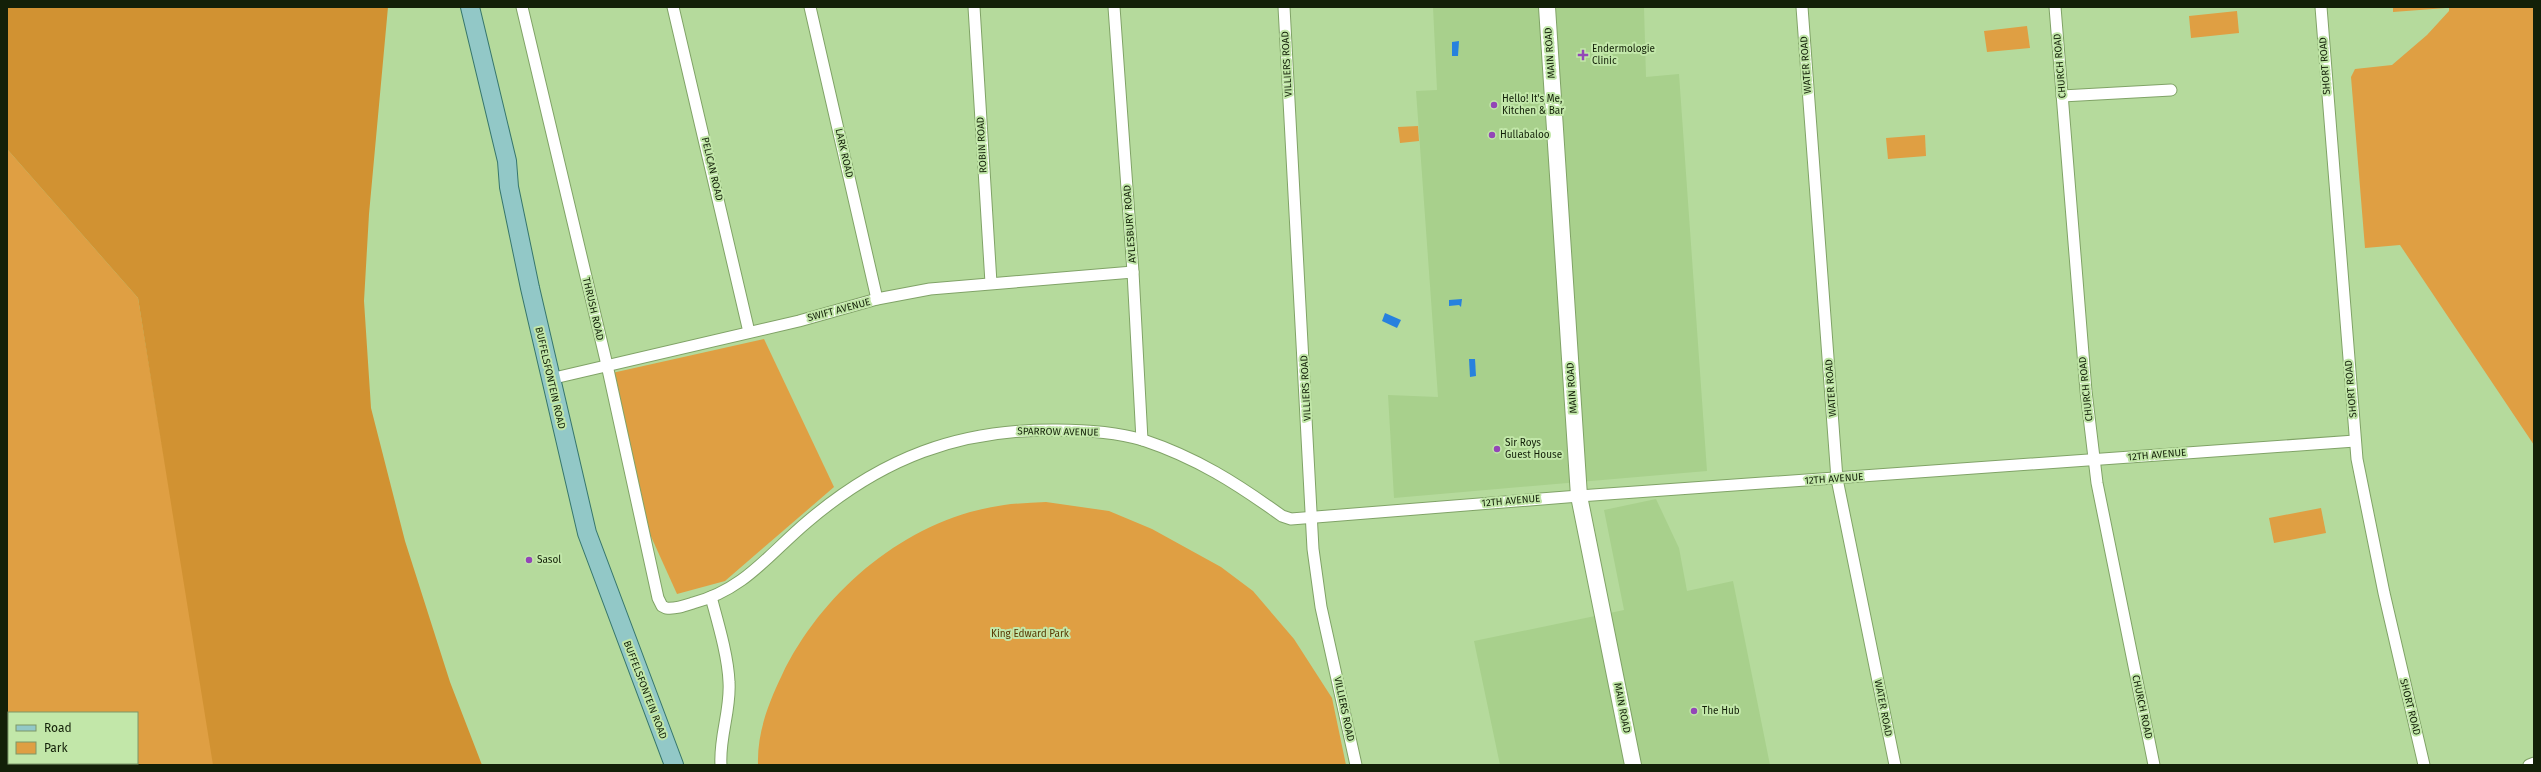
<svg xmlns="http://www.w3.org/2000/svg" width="2541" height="772" font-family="'Fira Sans',sans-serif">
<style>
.built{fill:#a8d08c}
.green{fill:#df9f43;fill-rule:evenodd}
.forest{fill:#d19232}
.water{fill:#2781de}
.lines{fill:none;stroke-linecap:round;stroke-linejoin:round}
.minor-casing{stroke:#80a367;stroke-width:13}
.secondary-casing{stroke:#80a367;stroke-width:18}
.primary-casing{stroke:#36766c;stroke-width:20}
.minor{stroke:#fff;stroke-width:11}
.secondary{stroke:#fff;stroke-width:16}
.primary{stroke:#92c8c7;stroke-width:18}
.poi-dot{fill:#9346b7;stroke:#c2e7a9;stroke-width:1.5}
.labels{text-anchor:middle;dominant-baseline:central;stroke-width:4;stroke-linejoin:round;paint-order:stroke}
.poi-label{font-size:10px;fill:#132008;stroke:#c2e7a9;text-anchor:start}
.street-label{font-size:10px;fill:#132008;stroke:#c2e7a9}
.park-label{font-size:10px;fill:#583802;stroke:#c2e7a9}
</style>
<rect width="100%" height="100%" fill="#b5da9c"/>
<g class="built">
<path d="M1433 7H1644L1646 77 1679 74 1707 471 1394 498 1388 395 1438 397 1416 91 1437 90Z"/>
<path d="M1656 499 1679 548 1687 591 1733 581 1770 765H1500L1474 641 1624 610 1604 510Z"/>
</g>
<g class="green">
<path d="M2393 7H2446V8L2393 12Z"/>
<path d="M2449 7H2534V445L2400 245 2365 248 2351 77 2355 69 2392 65 2427 35 2449 11Z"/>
<path d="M2237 11 2239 33 2191 38 2189 16Z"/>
<path d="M2027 26 2030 48 1987 52 1984 31Z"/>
<path d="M1418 126 1419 141 1400 143 1398 127Z"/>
<path d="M1925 135 1926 156 1888 159 1886 138Z"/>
<path d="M7 149 138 298 215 765H7ZM9 713H137V763H9Z"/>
<path d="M764 339 834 487 725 581 677 594 649 532 612 373Z"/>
<path d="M1046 502 1109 511 1152 529 1221 567 1253 591 1294 639 1332 698 1346 765H758C757 733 768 704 782 675 823 590 908 518 1004 505 1018 503 1032 503 1046 502Z"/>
<path d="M2321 508 2326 533 2274 543 2269 518Z"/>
</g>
<path class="forest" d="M7 7H388L369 214 364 301 371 408 405 541 450 682 482 765H213L138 298 7 149Z"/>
<g class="water">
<path d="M1459 41 1458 56H1452V42Z"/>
<path d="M1462 299 1461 307 1459 305 1449 306V300Z"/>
<path d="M1385 313 1401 320 1397 328 1382 321Z"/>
<path d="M1469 359H1475L1476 376 1470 377Z"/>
</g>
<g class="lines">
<defs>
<g id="minor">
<path d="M522 7 607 365 658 598 662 606 666 608C676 609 684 606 693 603 744 590 769 554 807 522 882 458 958 429 1057 430 1086 430 1115 432 1143 440 1197 458 1236 483 1282 516L1291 519 1579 496 2355 441"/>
<path d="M673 7 749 332"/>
<path d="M810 7 877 299"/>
<path d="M974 7 991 283"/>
<path d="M1114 7 1133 272 1142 440"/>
<path d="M1284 7 1313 549 1321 607 1356 765"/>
<path d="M1802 7 1837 479 1895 765"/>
<path d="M2055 7 2086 391 2097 483 2154 765"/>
<path d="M2321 7 2357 459 2384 593 2424 765"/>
<path d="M2062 96 2171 90"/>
<path d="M550 379 799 321 877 299 930 289 1133 272"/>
<path d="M711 597C718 623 728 656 729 682 731 710 719 737 721 765"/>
<path d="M2529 765 2534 763"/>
</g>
<path id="secondary" d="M1547 7 1579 496 1633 765"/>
<path id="primary" d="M470 7 507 161 509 187 530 288 587 533 674 765"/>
</defs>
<use href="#minor" class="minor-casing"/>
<use href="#secondary" class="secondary-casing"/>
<use href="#primary" class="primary-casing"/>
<use href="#minor" class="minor"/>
<use href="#secondary" class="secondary"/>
<use href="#primary" class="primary"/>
</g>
<g class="poi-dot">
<path d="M1581 49h4v4h4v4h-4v4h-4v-4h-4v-4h4z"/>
<circle cx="1494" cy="105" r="4"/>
<circle cx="1492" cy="135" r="4"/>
<circle cx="1497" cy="449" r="4"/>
<circle cx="529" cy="560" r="4"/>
<circle cx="1694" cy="711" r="4"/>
</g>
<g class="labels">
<g class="poi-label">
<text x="1592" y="49">Endermologie<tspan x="1592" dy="12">Clinic</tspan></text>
<text x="1502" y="99">Hello! It's Me,<tspan x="1502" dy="12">Kitchen &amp; Bar</tspan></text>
<text x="1500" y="135">Hullabaloo</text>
<text x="1505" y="443">Sir Roys<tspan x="1505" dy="12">Guest House</tspan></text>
<text x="537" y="560">Sasol</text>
<text x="1702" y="711">The Hub</text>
</g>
<g class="street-label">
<text transform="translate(1550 53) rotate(-94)">MAIN ROAD</text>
<text transform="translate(1287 64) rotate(-93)">VILLIERS ROAD</text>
<text transform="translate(1806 65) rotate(-94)">WATER ROAD</text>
<text transform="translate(2060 66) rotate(-95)">CHURCH ROAD</text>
<text transform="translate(2325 66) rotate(-94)">SHORT ROAD</text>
<text transform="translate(982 145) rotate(-93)">ROBIN ROAD</text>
<text transform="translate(844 153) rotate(77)">LARK ROAD</text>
<text transform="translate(712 169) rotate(77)">PELICAN ROAD</text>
<text transform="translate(1130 224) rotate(-94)">AYLESBURY ROAD</text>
<text transform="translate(593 309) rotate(77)">THRUSH ROAD</text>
<text transform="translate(839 310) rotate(-15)">SWIFT AVENUE</text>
<text transform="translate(550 378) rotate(77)">BUFFELSFONTEIN ROAD</text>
<text transform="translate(1306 388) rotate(-93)">VILLIERS ROAD</text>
<text transform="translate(1572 388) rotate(-94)">MAIN ROAD</text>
<text transform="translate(1831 388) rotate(-94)">WATER ROAD</text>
<text transform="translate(2086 389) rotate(-96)">CHURCH ROAD</text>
<text transform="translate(2351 389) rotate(-95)">SHORT ROAD</text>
<text transform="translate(1058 432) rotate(1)">SPARROW AVENUE</text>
<text transform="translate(2157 455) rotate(-5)">12TH AVENUE</text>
<text transform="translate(1834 479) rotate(-4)">12TH AVENUE</text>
<text transform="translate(1511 501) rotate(-5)">12TH AVENUE</text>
<text transform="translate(645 690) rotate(69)">BUFFELSFONTEIN ROAD</text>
<text transform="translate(2142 707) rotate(78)">CHURCH ROAD</text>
<text transform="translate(2410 707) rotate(76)">SHORT ROAD</text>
<text transform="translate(1622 708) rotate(79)">MAIN ROAD</text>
<text transform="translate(1883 708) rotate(79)">WATER ROAD</text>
<text transform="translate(1344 709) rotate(78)">VILLIERS ROAD</text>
</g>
<g class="park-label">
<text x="1030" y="634">King Edward Park</text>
</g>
</g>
<rect width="2541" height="772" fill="none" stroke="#132008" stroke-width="16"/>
<rect x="8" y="712" width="130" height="52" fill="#c2e7a9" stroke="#7c9769"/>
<rect x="16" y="725" width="20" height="6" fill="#92c8c7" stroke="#7c9769"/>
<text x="44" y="732" font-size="12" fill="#132008">Road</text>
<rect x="16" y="742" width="20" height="12" fill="#df9f43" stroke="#7c9769"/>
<text x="44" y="752" font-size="12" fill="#132008">Park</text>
</svg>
